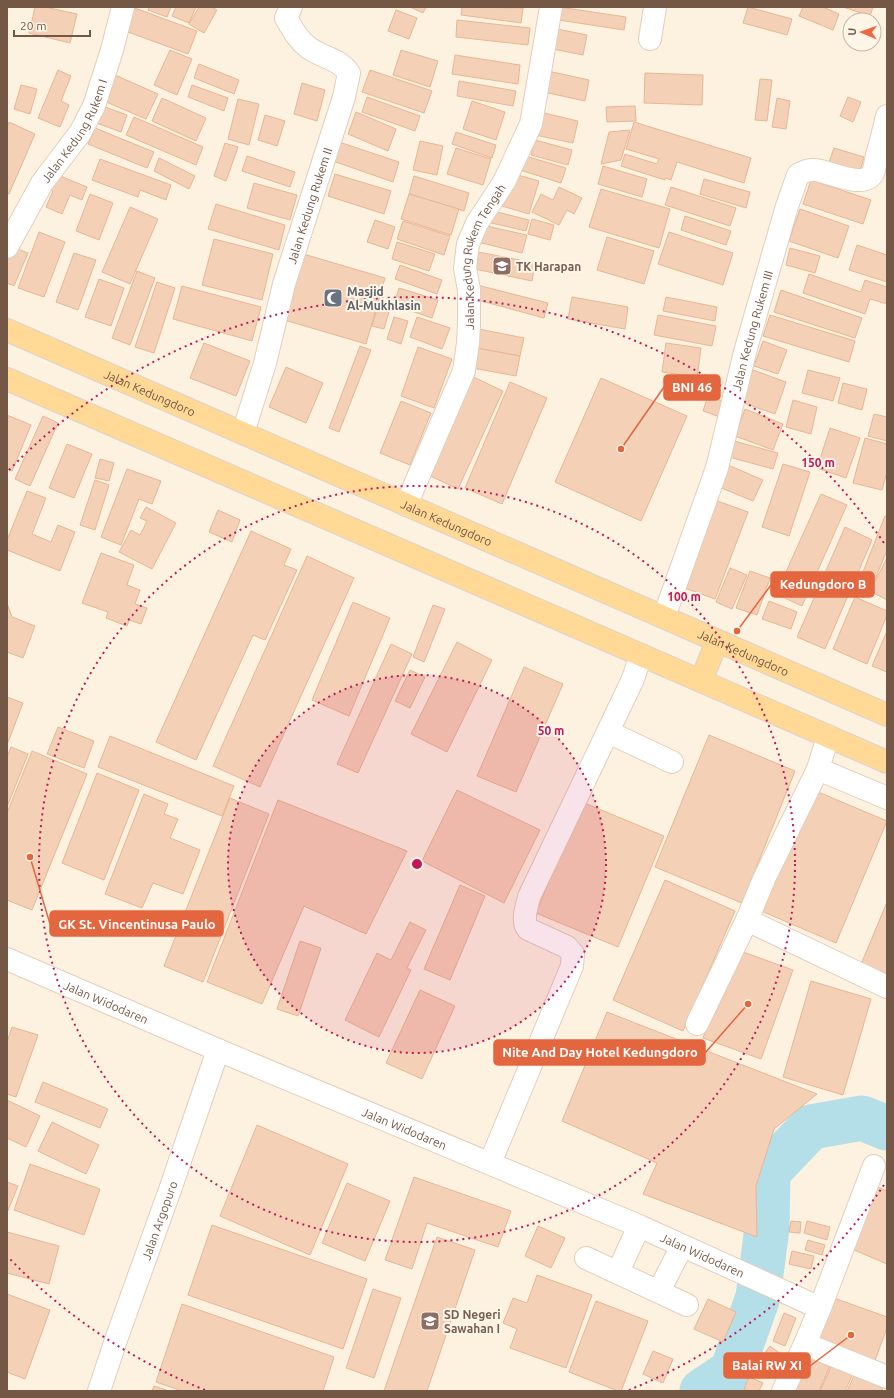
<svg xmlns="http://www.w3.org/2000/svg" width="894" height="1398" font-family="Ubuntu,sans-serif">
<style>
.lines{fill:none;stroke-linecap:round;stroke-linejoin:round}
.river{stroke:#b4dfe8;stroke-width:45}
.building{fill:#f4d0b6;stroke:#e8b695}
.minor-casing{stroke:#e2cebb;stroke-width:24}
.major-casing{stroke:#dbd3cf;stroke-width:24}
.minor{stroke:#fff;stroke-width:22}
.major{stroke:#ffd995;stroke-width:22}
.ring{fill:none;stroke:#c2185b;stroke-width:2;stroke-dasharray:2 4}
.labels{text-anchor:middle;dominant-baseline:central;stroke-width:4;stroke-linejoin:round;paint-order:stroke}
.street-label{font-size:12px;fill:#755746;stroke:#fff6e7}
.education-label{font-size:12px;font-weight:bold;fill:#785e54;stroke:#fff6e7;text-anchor:start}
.worship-label{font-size:12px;font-weight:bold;fill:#5b616d;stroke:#fff6e7;text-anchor:start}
.centre{fill:#c2185b;stroke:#fff6e7;stroke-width:2}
.ring-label{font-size:12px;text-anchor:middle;font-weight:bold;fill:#c2185b;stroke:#fff6e7;stroke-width:4;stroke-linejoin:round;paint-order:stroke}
.leader{fill:none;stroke:#e3663f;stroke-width:1.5}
.callout-dot{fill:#e3663f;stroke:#fff6e7;stroke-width:1.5}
.callout{fill:#e3663f;stroke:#e3663f;stroke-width:1.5}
.callout-label{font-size:13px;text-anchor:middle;font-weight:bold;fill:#fff}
</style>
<rect width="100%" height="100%" fill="#fdf2e0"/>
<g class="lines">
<path class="river" d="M702 1391 732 1371 758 1297 767 1228 768 1172 811 1127 862 1118 887 1128"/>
</g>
<g class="building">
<path d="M35 7H45L77 14 70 43 29 33Z"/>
<path d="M132 7 197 31 188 54 120 29Z"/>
<path d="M149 7H171L167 17 148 10Z"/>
<path d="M176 7H196L189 23 172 16Z"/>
<path d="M199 7H211L217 10 204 33 189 24Z"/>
<path d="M410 7H426L423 13Z"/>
<path d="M462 7 523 8 521 23 461 15Z"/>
<path d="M559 7 626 17 624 30 552 19Z"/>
<path d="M748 7 792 19 787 35 743 23Z"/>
<path d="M803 7H823L839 14 833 30 799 16Z"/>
<path d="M843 7H873L870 16Z"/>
<path d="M396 10 417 18 409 39 388 31Z"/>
<path d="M457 20 530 28 528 45 456 37Z"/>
<path d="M552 28 587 35 583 55 548 48Z"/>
<path d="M170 50 192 59 177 95 154 85Z"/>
<path d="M401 50 438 61 430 87 393 75Z"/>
<path d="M455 55 520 65 518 84 452 74Z"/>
<path d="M199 64 239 80 234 94 194 78Z"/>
<path d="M58 70 71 76 61 101 69 105 60 127 38 118Z"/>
<path d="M370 70 432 91 424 113 362 92Z"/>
<path d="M543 70 589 80 585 101 539 91Z"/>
<path d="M645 73 703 75 702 105 644 103Z"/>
<path d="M115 75 158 94 146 119 104 101Z"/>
<path d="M760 79 772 80 767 121 755 120Z"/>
<path d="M459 81 516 91 513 106 457 96Z"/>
<path d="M302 83 325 90 317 121 294 114Z"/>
<path d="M21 85 37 89 30 114 14 109Z"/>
<path d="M192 85 228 98 224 111 188 97Z"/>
<path d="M367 97 420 116 415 131 362 112Z"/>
<path d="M848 97 861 102 853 122 840 116Z"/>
<path d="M162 98 206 118 196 141 152 121Z"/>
<path d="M777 98 790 101 786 129 772 127Z"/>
<path d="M238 99 259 104 249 145 228 139Z"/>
<path d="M472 101 505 112 496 140 463 129Z"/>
<path d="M97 104 127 115 121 132 91 121Z"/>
<path d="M635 106 636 121 607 122 606 107Z"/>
<path d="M356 112 396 129 388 151 348 134Z"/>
<path d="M540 112 578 121 573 143 535 135Z"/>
<path d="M265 115 285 121 277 146 258 140Z"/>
<path d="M134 117 203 147 196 165 126 135Z"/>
<path d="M9 122 35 134 9 194H7V127Z"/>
<path d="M634 122 751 158 744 183 677 162 671 180 665 178V180L621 166 625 154 657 164 659 159 626 149Z"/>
<path d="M95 128 154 152 147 168 88 144Z"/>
<path d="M630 130 621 160 601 164 609 132Z"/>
<path d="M456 132 496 145 492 158 452 144Z"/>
<path d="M535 140 572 150 568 165 531 155Z"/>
<path d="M420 141 443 146 437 175 413 170Z"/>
<path d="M339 142 399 162 393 182 333 161Z"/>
<path d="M225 143 238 147 226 181 214 176Z"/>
<path d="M456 148 491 159 483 185 447 174Z"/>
<path d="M834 148 864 157 859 175 828 165Z"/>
<path d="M522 155 566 168 561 183 517 169Z"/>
<path d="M247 156 295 172 290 187 242 171Z"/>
<path d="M159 158 195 176 189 189 154 171Z"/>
<path d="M100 159 171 185 166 200 140 190 138 197 92 180Z"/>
<path d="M603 166 647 179 642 197 598 184Z"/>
<path d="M53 173 87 187 82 200 70 195 62 214 46 207 53 191 47 189Z"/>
<path d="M511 173 539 181 529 214 502 206Z"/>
<path d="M335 174 391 191 384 214 328 196Z"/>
<path d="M414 176 469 193 464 211 409 194Z"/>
<path d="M704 179 750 192 746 208 700 194Z"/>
<path d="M811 180 871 200 863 224 803 204Z"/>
<path d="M254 183 297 195 290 220 247 208Z"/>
<path d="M559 187 582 198 574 214 567 210 559 225 532 212 541 194 553 200Z"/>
<path d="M671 187 736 208 730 226 665 205Z"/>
<path d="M601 189 670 209 659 248 589 227Z"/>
<path d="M90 194 113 203 99 240 76 231Z"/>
<path d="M409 194 459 209 451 235 401 219Z"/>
<path d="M216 204 285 225 279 250 208 229Z"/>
<path d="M130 207 158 219 130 284 102 272Z"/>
<path d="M800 209 849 226 838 258 789 241Z"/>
<path d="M489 210 529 220 526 231 487 222Z"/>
<path d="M685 216 731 231 726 245 681 230Z"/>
<path d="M532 219 554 225 550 240 528 234Z"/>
<path d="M375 220 395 227 388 249 367 242Z"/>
<path d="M403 221 450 236 444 255 397 239Z"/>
<path d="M482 225 527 235 522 253 478 242Z"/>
<path d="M39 232 65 242 44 297 18 288Z"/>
<path d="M669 232 733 253 723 285 658 264Z"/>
<path d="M607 237 654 251 644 284 597 270Z"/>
<path d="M214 239 273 254 262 300 202 285Z"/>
<path d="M397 242 435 254 429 271 392 259Z"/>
<path d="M857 245 887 255V282L849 270Z"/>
<path d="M10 246 28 253 14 286 7 283V255Z"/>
<path d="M790 248 820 256 815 273 786 265Z"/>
<path d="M473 251 535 263 532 281 470 268Z"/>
<path d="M74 253 96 260 78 310 56 302Z"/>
<path d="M300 253 385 278 366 344 281 319Z"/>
<path d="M400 265 442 280 437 294 395 279Z"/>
<path d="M137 271 155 278 130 345 112 338Z"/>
<path d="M809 274 861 292 865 280 887 287V304L870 299 865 314 803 293Z"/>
<path d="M99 279 124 288 111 326 85 317Z"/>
<path d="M157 282 175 288 154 353 135 347Z"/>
<path d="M477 285 548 303 544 318 474 299Z"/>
<path d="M182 286 261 307 252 341 173 319Z"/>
<path d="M399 288 438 300 432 318 394 305Z"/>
<path d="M781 290 862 318 855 338 774 312Z"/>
<path d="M572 297 628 307 625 329 568 319Z"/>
<path d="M666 297 717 307 715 321 663 311Z"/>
<path d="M379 302 391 305 384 329 372 326Z"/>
<path d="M658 315 716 326 712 346 654 335Z"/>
<path d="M770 315 855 341 849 362 763 336Z"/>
<path d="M394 317 408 321 401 344 387 339Z"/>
<path d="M417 317 450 328 442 349 410 337Z"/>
<path d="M474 328 524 338 520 356 471 347Z"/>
<path d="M763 341 787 350 778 374 754 366Z"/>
<path d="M204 343 250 361 236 396 190 378Z"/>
<path d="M666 343 701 348 697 377 662 372Z"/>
<path d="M360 346 371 350 339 432 329 428Z"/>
<path d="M418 347 452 359 434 408 401 396Z"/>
<path d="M471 347 520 356 516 376 467 367Z"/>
<path d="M286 367 323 383 306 423 269 407Z"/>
<path d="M753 370 786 382 775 414 741 402Z"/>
<path d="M808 370 840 378 833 401 802 393Z"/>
<path d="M469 375 503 391 458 489 424 473Z"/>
<path d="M601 378 687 416 641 521 555 482Z"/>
<path d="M510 382 547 398 502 504 465 488Z"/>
<path d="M843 383 867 389 862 410 838 403Z"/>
<path d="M708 396 725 402 720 417 703 411Z"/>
<path d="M793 400 817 407 811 434 786 427Z"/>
<path d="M401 401 431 413 410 465 380 453Z"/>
<path d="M745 409 783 424 773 450 735 436Z"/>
<path d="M874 414 887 417V441L868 436Z"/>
<path d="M7 415 31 425 12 471 7 469Z"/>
<path d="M43 416 58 423 30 486 15 479Z"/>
<path d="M830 428 860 438 846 478 817 468Z"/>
<path d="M865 438 887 444V472L882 490 853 483Z"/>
<path d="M734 441 778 453 773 469 729 457Z"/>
<path d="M67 444 92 454 74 498 49 488Z"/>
<path d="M100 459 114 463 109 481 95 478Z"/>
<path d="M783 464 810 472 789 536 762 527Z"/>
<path d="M728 465 763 480 753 501 719 487Z"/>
<path d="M127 469 161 481 152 504 139 499 121 545 101 537Z"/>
<path d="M95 480 109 485 95 530 80 525Z"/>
<path d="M27 491 46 498 32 534 51 542 58 525 75 532 60 571 7 550V540Z"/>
<path d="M821 494 847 505 802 606 776 594Z"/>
<path d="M712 499 748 512 715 599 679 586Z"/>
<path d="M146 507 176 523 152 569 119 552 131 530 140 535 147 521 140 518Z"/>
<path d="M218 510 240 520 232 542 209 532Z"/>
<path d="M885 516 887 517V550L874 582 861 577Z"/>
<path d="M845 527 872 540 825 649 797 637Z"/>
<path d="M251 531 291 549 284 565 297 570 265 640 253 635 196 760 156 742Z"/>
<path d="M101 553 134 565 127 585 140 590 135 604 147 608 141 624 129 620 127 626 106 618 108 612 82 603Z"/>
<path d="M307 556 354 578 260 787 213 766Z"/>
<path d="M887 558V600L870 591Z"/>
<path d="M730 568 747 575 732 609 716 602Z"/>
<path d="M750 571 770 578 757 615 736 608Z"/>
<path d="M855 597 887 611V615L867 664 833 649Z"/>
<path d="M769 601 797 612 791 629 762 619Z"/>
<path d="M353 602 390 618 349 716 312 700Z"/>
<path d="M7 603 12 617 35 626 23 658 7 652Z"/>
<path d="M433 605 445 609 424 662 413 657Z"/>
<path d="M887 631V672L872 666Z"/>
<path d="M457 642 492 660 447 752 411 734Z"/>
<path d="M391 644 412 654 358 773 337 764Z"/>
<path d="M524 667 563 684 516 792 477 776Z"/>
<path d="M410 670 425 677 410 708 395 701Z"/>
<path d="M7 697 23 703 7 745Z"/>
<path d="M58 727 94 741 84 768 47 754Z"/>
<path d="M709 735 795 771 742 903 655 867Z"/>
<path d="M110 736 234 786 222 816 98 767Z"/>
<path d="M11 747 28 754 7 807V757Z"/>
<path d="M32 751 87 774 32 910 7 900V813Z"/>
<path d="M97 773 139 790 104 880 62 863Z"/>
<path d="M811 789 887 821 836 943 759 910Z"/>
<path d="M457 790 540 830 504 903 422 861Z"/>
<path d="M144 794 168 804 164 814 178 819 170 838 200 850 183 894 153 883 142 908 105 894Z"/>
<path d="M230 798 269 814 203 982 164 966Z"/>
<path d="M278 800 407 851 366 934 304 906 262 1004 207 982Z"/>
<path d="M582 802 664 836 618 947 536 913Z"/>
<path d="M665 880 735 911 683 1031 613 1000Z"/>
<path d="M460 885 485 896 450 980 424 969Z"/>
<path d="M887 902V981L859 969Z"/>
<path d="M410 922 426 930 407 968 411 970 379 1037 345 1020 377 953 391 960Z"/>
<path d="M300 941 321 948 298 1016 277 1009Z"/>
<path d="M735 949 793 970 761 1059 703 1038Z"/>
<path d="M811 981 871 999 843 1095 783 1077Z"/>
<path d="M420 990 455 1006 422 1079 386 1063Z"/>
<path d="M607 1012 817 1094 774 1129 756 1186 757 1237 643 1194 657 1163 562 1121Z"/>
<path d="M12 1027 38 1035 16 1097 7 1094V1042Z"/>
<path d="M43 1082 108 1109 100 1128 35 1102Z"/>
<path d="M7 1100 40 1116 26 1147 7 1138Z"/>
<path d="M52 1122 99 1145 86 1174 38 1151Z"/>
<path d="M257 1125 348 1164 310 1255 220 1216Z"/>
<path d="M30 1164 100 1189 84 1235 14 1210Z"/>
<path d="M414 1177 511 1211 498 1247 427 1223 412 1269 385 1260Z"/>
<path d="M7 1182 18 1186 7 1213Z"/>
<path d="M347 1183 390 1201 365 1261 322 1243Z"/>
<path d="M873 1185 887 1191V1264L847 1247Z"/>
<path d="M791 1221 801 1222 800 1233 789 1232Z"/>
<path d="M807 1221 830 1227 827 1240 804 1233Z"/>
<path d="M212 1225 367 1279 343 1349 188 1295Z"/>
<path d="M538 1226 565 1238 551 1268 525 1256Z"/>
<path d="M7 1232 59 1246 49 1284 7 1273Z"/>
<path d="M437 1237 475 1250 427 1391H384Z"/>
<path d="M808 1240 825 1245 822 1255 805 1250Z"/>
<path d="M792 1251 814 1256 811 1269 789 1264Z"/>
<path d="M537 1275 592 1295 566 1368 510 1348 517 1329 503 1323 513 1298 527 1303Z"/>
<path d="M373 1289 401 1298 374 1378 346 1368Z"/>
<path d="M7 1294 50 1310 25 1379 7 1372Z"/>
<path d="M831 1297 887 1317V1328L874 1363 815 1341Z"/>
<path d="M708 1299 736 1312 723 1342 694 1329Z"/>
<path d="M596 1301 648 1321 621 1391H618L569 1372Z"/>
<path d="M182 1304 334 1357 323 1391H182L156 1382Z"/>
<path d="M784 1313 796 1318 785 1346 773 1341Z"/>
<path d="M770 1346 782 1355 765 1376 754 1367Z"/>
<path d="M653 1351 673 1359 663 1383 643 1374Z"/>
<path d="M803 1354 830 1366 819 1391H787Z"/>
<path d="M832 1365 853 1374 845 1391H820Z"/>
<path d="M854 1376 883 1387 882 1391H847Z"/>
<path d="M749 1377 763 1383 759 1391H748L744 1389Z"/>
<path d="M154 1386 169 1391H152Z"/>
</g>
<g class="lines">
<defs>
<g id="minor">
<path d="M650 39 655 7"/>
<path id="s1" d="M7 247 42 183 80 133 94 106 112 50 123 7"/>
<path id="s2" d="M243 433 265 363 284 284 344 97 349 73C338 58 323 58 309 48 298 40 293 30 286 18L291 7"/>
<path id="s3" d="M406 505 464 371 468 343 469 324V290L465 268 468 244 477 223 504 182 531 124 551 7"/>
<path id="s4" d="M664 617 717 468 745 352 787 206 798 175C803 172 809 169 815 170 829 171 864 190 873 173 875 167 876 161 877 155 881 142 884 129 887 116"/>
<path d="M608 732 672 762"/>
<path d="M828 736 818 769 764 879 747 920 887 987"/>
<path d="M818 769 887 798"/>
<path id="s5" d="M7 959 218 1050 639 1226 820 1308"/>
<path d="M697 1024 747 920"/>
<path d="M490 1163 572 966 573 954 567 947 528 929C521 920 527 907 529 897L633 679 641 655"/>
<path d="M874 1166 820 1308 805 1344 887 1377"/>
<path d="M586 1258 687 1305"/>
<path d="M618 1272 639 1226"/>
<path d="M659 1291 682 1246"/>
<path id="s6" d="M99 1391 117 1337 171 1187 218 1050"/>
<path d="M783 1391 805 1344"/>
</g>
<g id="major">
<path id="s7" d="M7 330 887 715"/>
<path d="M7 379 887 762"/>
<path d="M701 681 717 641"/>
</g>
</defs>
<use href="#minor" class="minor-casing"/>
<use href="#major" class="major-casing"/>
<use href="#minor" class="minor"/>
<use href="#major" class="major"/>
</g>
<circle cx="417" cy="864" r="189" fill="#c2185b" fill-opacity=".12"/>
<g class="ring">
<circle cx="417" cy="864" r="189"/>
<circle cx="417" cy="864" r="378"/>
<path d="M884 1185A567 567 0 0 1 629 1390M205 1390A567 567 0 0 1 9 1258M9 470A567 567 0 0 1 884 543"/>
</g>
<defs>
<symbol id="school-square" viewBox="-11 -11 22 22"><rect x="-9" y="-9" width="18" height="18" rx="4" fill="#8d6e63" stroke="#fff6e7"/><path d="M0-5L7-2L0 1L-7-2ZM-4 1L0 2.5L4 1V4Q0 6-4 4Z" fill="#fff"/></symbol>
<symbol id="mosque-square" viewBox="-11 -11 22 22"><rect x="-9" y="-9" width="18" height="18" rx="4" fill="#6b7280" stroke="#fff6e7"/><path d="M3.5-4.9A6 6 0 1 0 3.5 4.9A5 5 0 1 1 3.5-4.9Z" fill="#fff"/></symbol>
</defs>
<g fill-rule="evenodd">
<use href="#school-square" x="491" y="255" width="22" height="22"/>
<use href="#mosque-square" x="322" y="287" width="22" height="22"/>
<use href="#school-square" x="419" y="1310" width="22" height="22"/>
</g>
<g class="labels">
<g class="street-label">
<text stroke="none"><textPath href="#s1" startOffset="135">Jalan Kedung Rukem I</textPath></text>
<text stroke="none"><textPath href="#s2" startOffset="237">Jalan Kedung Rukem II</textPath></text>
<text stroke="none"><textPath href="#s3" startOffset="265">Jalan Kedung Rukem Tengah</textPath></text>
<text stroke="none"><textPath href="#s4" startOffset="300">Jalan Kedung Rukem III</textPath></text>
<text stroke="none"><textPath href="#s7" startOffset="156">Jalan Kedungdoro</textPath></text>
<text stroke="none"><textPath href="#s7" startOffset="480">Jalan Kedungdoro</textPath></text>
<text stroke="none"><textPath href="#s7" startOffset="804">Jalan Kedungdoro</textPath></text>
<text stroke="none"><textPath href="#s5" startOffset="108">Jalan Widodaren</textPath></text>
<text stroke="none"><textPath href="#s5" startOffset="432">Jalan Widodaren</textPath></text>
<text stroke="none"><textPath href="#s6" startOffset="181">Jalan Argopuro</textPath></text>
<text stroke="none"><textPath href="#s5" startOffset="756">Jalan Widodaren</textPath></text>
</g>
<g class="education-label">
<text x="516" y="266">TK Harapan</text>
<text x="444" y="1314">SD Negeri<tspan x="444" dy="14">Sawahan I</tspan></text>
</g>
<g class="worship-label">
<text x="347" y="291">Masjid<tspan x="347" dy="14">Al-Mukhlasin</tspan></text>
</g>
</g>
<circle cx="417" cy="864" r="6" class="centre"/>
<g class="ring-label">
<text x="818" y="467">150 m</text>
<text x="684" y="601">100 m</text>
<text x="551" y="735">50 m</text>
</g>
<path class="leader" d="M621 449L664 387M737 631L771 585M30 857L50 924M748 1004L705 1053M851 1335L810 1366"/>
<g class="callout-dot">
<circle cx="621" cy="449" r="4"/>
<circle cx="737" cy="631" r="4"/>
<circle cx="30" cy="857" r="4"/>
<circle cx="748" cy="1004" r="4"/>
<circle cx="851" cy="1335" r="4"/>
</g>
<g class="callout">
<rect x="664" y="375" width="56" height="25" rx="4"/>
<rect x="771" y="572" width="103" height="25" rx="4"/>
<rect x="50" y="911" width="173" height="25" rx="4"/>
<rect x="494" y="1040" width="211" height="25" rx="4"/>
<rect x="724" y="1353" width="86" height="25" rx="4"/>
</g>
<g class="callout-label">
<text x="692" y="392">BNI 46</text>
<text x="823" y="589">Kedungdoro B</text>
<text x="137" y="929">GK St. Vincentinusa Paulo</text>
<text x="600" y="1057">Nite And Day Hotel Kedungdoro</text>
<text x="767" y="1370">Balai RW XI</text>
</g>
<rect width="894" height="1398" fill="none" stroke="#755746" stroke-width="16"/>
<g transform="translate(862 32) rotate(272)"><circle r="19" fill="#fff6e7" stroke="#c8b6a7"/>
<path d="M0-3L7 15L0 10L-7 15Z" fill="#ef683e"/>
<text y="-6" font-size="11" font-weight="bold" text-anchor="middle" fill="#755746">U</text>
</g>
<path d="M14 30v6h76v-6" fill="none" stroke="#755746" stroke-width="2"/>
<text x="20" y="30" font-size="12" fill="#755746" stroke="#fff6e7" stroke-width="3" paint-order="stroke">20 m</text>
</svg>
